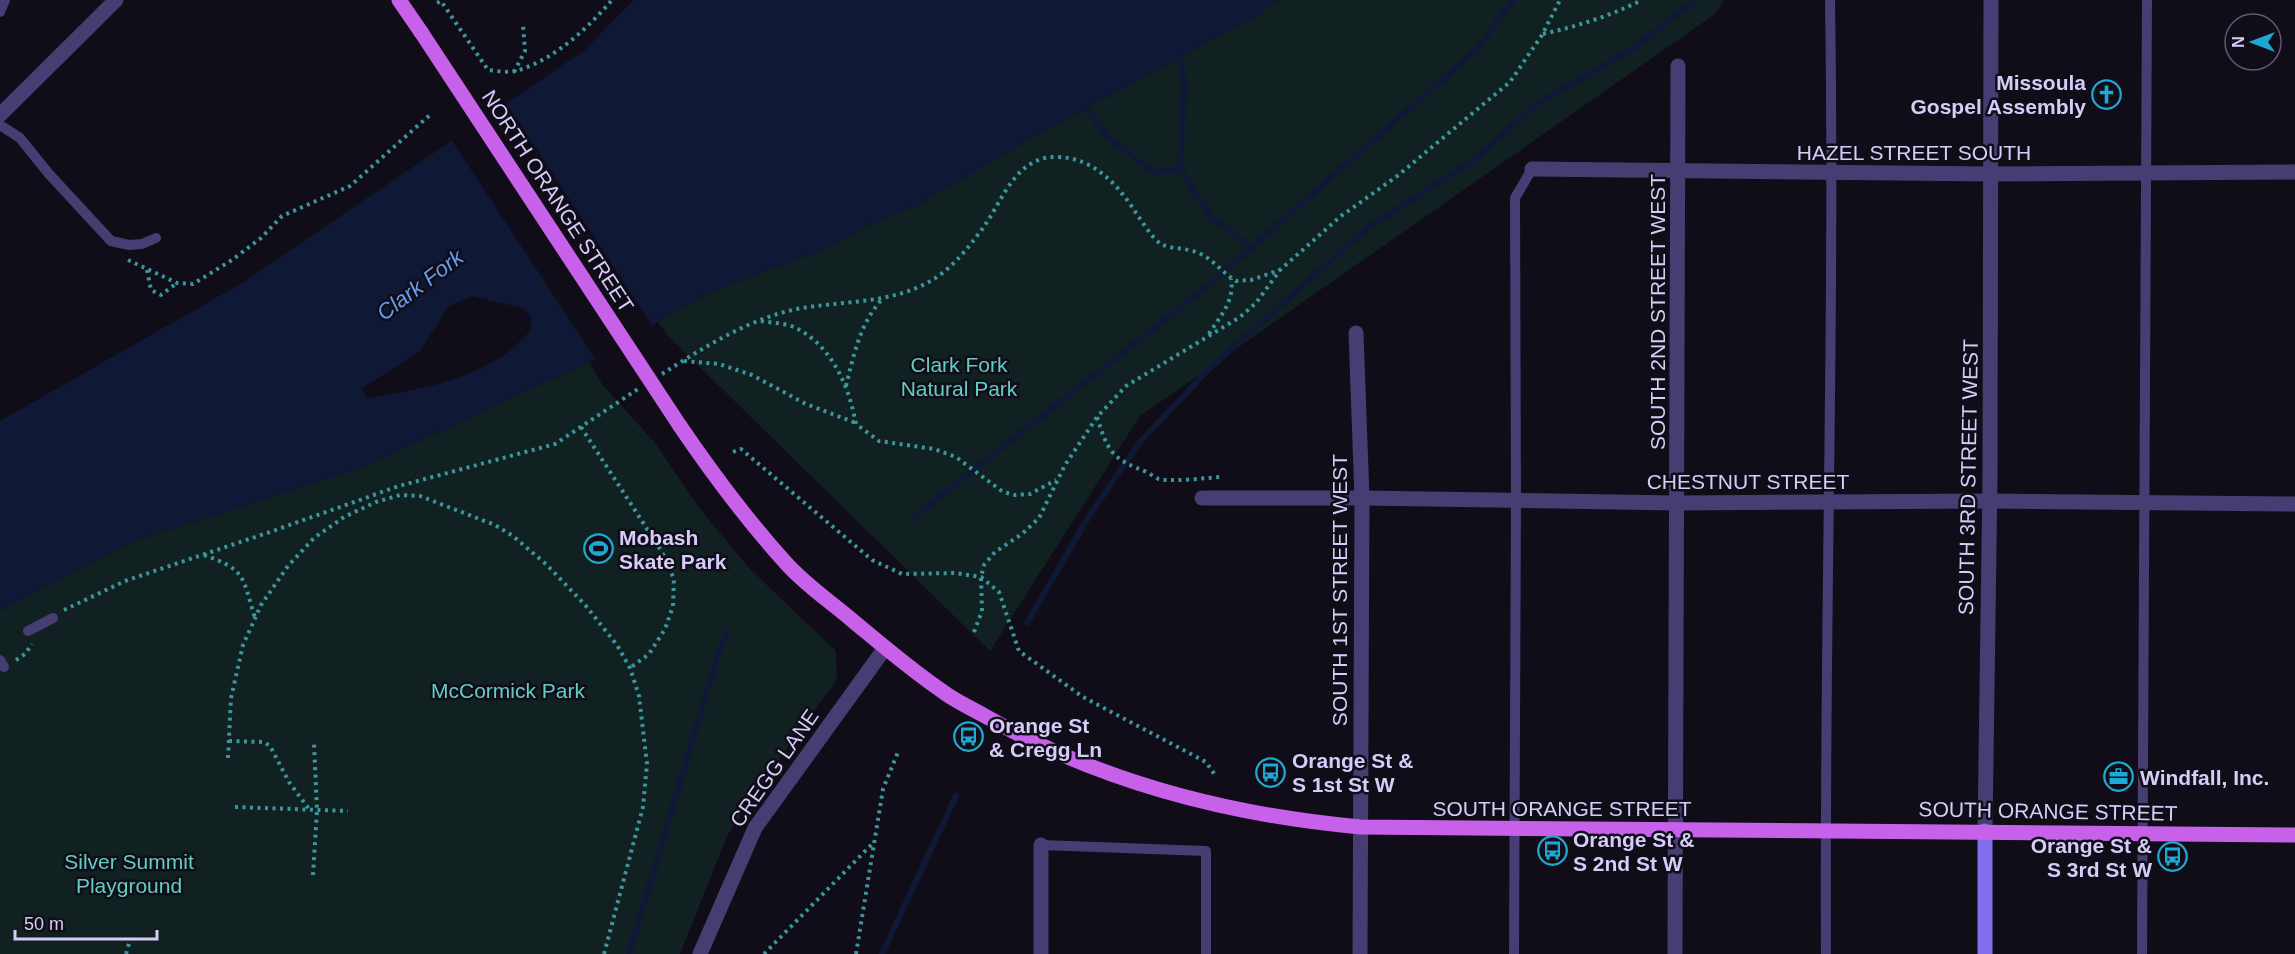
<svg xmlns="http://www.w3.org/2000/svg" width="2295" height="954" font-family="Arial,sans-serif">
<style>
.green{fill:#112122}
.water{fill:#0f1935;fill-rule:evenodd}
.pier{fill:#100d19}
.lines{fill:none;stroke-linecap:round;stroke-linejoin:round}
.stream{stroke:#0f1935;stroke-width:6}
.path{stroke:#3b969d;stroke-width:4;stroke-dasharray:3 4.5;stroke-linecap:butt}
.service{stroke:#463d72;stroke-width:10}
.minor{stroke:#463d72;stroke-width:15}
.tertiary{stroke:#463d72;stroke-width:15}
.secondary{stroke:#826fec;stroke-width:15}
.primary{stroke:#c861ea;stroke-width:15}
.primary-bridge{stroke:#c861ea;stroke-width:15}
.labels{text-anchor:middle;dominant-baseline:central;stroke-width:5;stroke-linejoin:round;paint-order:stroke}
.poi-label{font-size:21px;font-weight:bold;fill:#d6ccf8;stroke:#100d19;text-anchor:start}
.street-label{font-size:21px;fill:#d6ccf8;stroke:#100d19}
.park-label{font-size:21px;fill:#62cdc0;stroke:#100d19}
.water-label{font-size:22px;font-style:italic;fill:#679deb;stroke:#100d19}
</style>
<rect width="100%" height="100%" fill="#100d19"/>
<g class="green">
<path d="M1278 0H1724L1715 14 1140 416 990 651 669 337 658 322 704 295 827 248 874 222 916 206 1030 139 1253 18Z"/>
<path d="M589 362 602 384 655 443 700 509 749 568 836 651 837 679 785 751 727 836 680 954H0V611L129 543 364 467Z"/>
</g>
<path class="water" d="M633 0H1278L1253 18 1030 139 916 206 874 222 827 248 704 295 589 362 364 467 129 543 0 611V421L242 283 585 50ZM472 296 523 308 532 318 530 331C522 339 513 350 502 356 461 383 415 390 368 398L361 389 420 351 449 306Z"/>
<path class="pier" d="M505 101 654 328 597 361 450 138Z"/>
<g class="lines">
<g class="stream">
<path d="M1181 57 1184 88 1180 169 1212 218 1251 247"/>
<path d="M1086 108 1107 136 1153 172 1180 169"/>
<path d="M915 516 1209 285 1476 50 1513 0"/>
<path d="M1027 623 1089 516 1139 443 1210 368 1370 226 1471 162 1538 103 1631 50 1696 0"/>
<path d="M629 954 720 648 727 633"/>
<path d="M882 954 956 796"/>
</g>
<g class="path">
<path d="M437 3 441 1 488 70C497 71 508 73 516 71 554 60 587 29 612 0"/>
<path d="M1543 34C1578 26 1610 16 1642 0"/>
<path d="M514 72 525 51 523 25"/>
<path d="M128 260 177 283 193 284 232 260 261 238 282 216 350 186 431 114"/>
<path d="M147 270 151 290 161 295 177 283"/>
<path d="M761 321C772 323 788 323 798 329 833 348 849 387 856 424L879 441 934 449 956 457 1003 492 1015 495 1030 494 1056 480"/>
<path d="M1209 334C1220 316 1235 301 1231 279"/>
<path d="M684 361 719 364 752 375 806 404 856 423"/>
<path d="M662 374C703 348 748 319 797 309 839 301 886 304 925 284 950 272 967 249 983 228 1003 200 1016 155 1058 157 1095 158 1119 186 1138 216 1144 224 1152 238 1161 244 1170 249 1186 248 1196 252 1213 258 1221 272 1236 281L1251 280 1280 270"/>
<path d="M846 386C854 354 860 323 883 298"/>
<path d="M1097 417C1108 452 1112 459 1147 472 1151 474 1155 478 1159 479 1173 482 1205 478 1220 477"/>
<path d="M581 427 662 552 674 579 673 606 665 629 649 654 630 668"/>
<path d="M733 452 741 449 872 560 902 574 955 573 981 577 999 592 1019 651 1083 697 1206 762 1215 775"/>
<path d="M204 555C247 570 242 577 255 618"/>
<path d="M64 610 125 581 270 532 399 486 555 444 638 389"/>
<path d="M974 632 982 611 981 577 984 565 995 552 1022 534 1039 518 1065 465 1097 417 1126 386 1240 317 1256 303 1280 270 1341 216 1396 177 1510 82 1542 35 1560 0"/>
<path d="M16 660 25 654 32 644"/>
<path d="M229 741 264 742 270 746 289 782 309 809"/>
<path d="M228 758 231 698 243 645 261 605 288 566 314 538 344 517 376 502 400 495 420 496 495 525 513 536 547 565 586 606 617 645 630 668 639 696 647 764 643 807 604 954"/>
<path d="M235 807 348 811"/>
<path d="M313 875 317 810 314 744"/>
<path d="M126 954 130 940"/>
<path d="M764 954 874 842"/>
<path d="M856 954 883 789 898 752"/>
</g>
<g class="service">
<path d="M0 12 5 0"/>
<path d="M0 125 20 138 49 174 111 241 129 245 142 244 156 238"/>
<path d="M28 631 53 618"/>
<path d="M0 660 4 667"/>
<path d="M1041 845 1206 851V954"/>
<path d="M1514 954 1516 500 1515 198 1532 169"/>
<path d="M1826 954C1824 636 1835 318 1830 0"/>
<path d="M2142 954 2147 0"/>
</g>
<g class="minor">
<path d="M1532 169 1992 174 2295 172"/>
<path d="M1356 333 1362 498 1360 954"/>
<path d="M1202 498H1362L1677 503 1989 501 2295 504"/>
<path d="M1041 954V845"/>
<path d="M1675 954 1678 66"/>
</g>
<g class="tertiary">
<path d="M0 115 116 0"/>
<path d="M1985 831 1990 476 1991 0"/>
<path d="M700 954 755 828 885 648"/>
</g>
<path class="secondary" d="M1985 831V954"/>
<g class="primary">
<path d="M399 0 421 32"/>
<path d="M680 426C712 473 746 519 785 562 804 584 831 602 853 621 882 645 911 670 942 691 955 701 971 708 985 716 1100 782 1229 815 1360 827L2295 835"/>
</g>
<path class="primary-bridge" d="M421 32 680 426"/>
</g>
<defs>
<symbol id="church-ring" viewBox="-11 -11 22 22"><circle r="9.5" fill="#100d19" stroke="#1caad4" stroke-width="1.5"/><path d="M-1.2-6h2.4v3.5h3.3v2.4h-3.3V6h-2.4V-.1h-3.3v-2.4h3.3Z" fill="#1caad4"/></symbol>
<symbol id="stadium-ring" viewBox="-11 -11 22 22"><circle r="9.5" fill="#100d19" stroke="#1caad4" stroke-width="1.5"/><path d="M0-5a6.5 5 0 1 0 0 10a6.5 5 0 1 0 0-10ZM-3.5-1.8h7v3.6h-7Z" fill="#1caad4"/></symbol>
<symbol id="bus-ring" viewBox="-11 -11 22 22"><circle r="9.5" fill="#100d19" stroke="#1caad4" stroke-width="1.5"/><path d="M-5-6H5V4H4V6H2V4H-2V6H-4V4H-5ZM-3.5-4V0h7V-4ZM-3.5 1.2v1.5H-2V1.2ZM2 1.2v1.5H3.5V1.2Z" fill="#1caad4"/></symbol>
<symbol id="office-ring" viewBox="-11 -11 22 22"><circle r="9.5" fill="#100d19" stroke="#1caad4" stroke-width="1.5"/><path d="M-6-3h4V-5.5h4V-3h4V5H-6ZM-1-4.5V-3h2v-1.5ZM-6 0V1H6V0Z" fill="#1caad4"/></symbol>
</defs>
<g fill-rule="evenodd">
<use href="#church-ring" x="2090" y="78" width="33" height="33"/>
<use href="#stadium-ring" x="582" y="532" width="33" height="33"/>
<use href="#bus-ring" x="952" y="720" width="33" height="33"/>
<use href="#bus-ring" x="1254" y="756" width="33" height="33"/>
<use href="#office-ring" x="2102" y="760" width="33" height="33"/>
<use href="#bus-ring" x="1536" y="834" width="33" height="33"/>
<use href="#bus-ring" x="2156" y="840" width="33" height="33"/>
</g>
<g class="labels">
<g class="poi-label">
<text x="2086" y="82" text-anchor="end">Missoula<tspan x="2086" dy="24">Gospel Assembly</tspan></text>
<text x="619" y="537">Mobash<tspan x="619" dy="24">Skate Park</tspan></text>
<text x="989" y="725">Orange St<tspan x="989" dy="24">&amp; Cregg Ln</tspan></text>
<text x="1292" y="760">Orange St &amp;<tspan x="1292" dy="24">S 1st St W</tspan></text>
<text x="2140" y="777">Windfall, Inc.</text>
<text x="1573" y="839">Orange St &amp;<tspan x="1573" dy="24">S 2nd St W</tspan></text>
<text x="2152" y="845" text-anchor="end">Orange St &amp;<tspan x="2152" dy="24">S 3rd St W</tspan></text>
</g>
<g class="street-label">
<text x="1914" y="152">HAZEL STREET SOUTH</text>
<text transform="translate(558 201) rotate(57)">NORTH ORANGE STREET</text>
<text transform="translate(1657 312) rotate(-90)">SOUTH 2ND STREET WEST</text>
<text transform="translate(1968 477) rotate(-89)">SOUTH 3RD STREET WEST</text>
<text x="1748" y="481">CHESTNUT STREET</text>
<text transform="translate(1339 590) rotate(-90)">SOUTH 1ST STREET WEST</text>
<text transform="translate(774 768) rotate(-55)">CREGG LANE</text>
<text x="1562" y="808">SOUTH ORANGE STREET</text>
<text transform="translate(2048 811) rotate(1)">SOUTH ORANGE STREET</text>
</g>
<g class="park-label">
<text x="959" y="364">Clark Fork<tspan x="959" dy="24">Natural Park</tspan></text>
<text x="508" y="690">McCormick Park</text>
<text x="129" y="861">Silver Summit<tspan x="129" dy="24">Playground</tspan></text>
</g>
<g class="water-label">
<text transform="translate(420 285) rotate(-37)">Clark Fork</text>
</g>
</g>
<g transform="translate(2253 42) rotate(270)"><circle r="28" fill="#100d19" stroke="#5f5972" stroke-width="1.5"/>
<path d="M0-4.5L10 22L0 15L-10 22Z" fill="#1caad4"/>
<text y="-9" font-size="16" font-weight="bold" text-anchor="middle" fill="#d6ccf8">N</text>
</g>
<path d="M15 930v9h142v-9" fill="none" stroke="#d6ccf8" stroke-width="3"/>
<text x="24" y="930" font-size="18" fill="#d6ccf8" stroke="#100d19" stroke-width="4.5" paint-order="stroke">50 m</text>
</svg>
